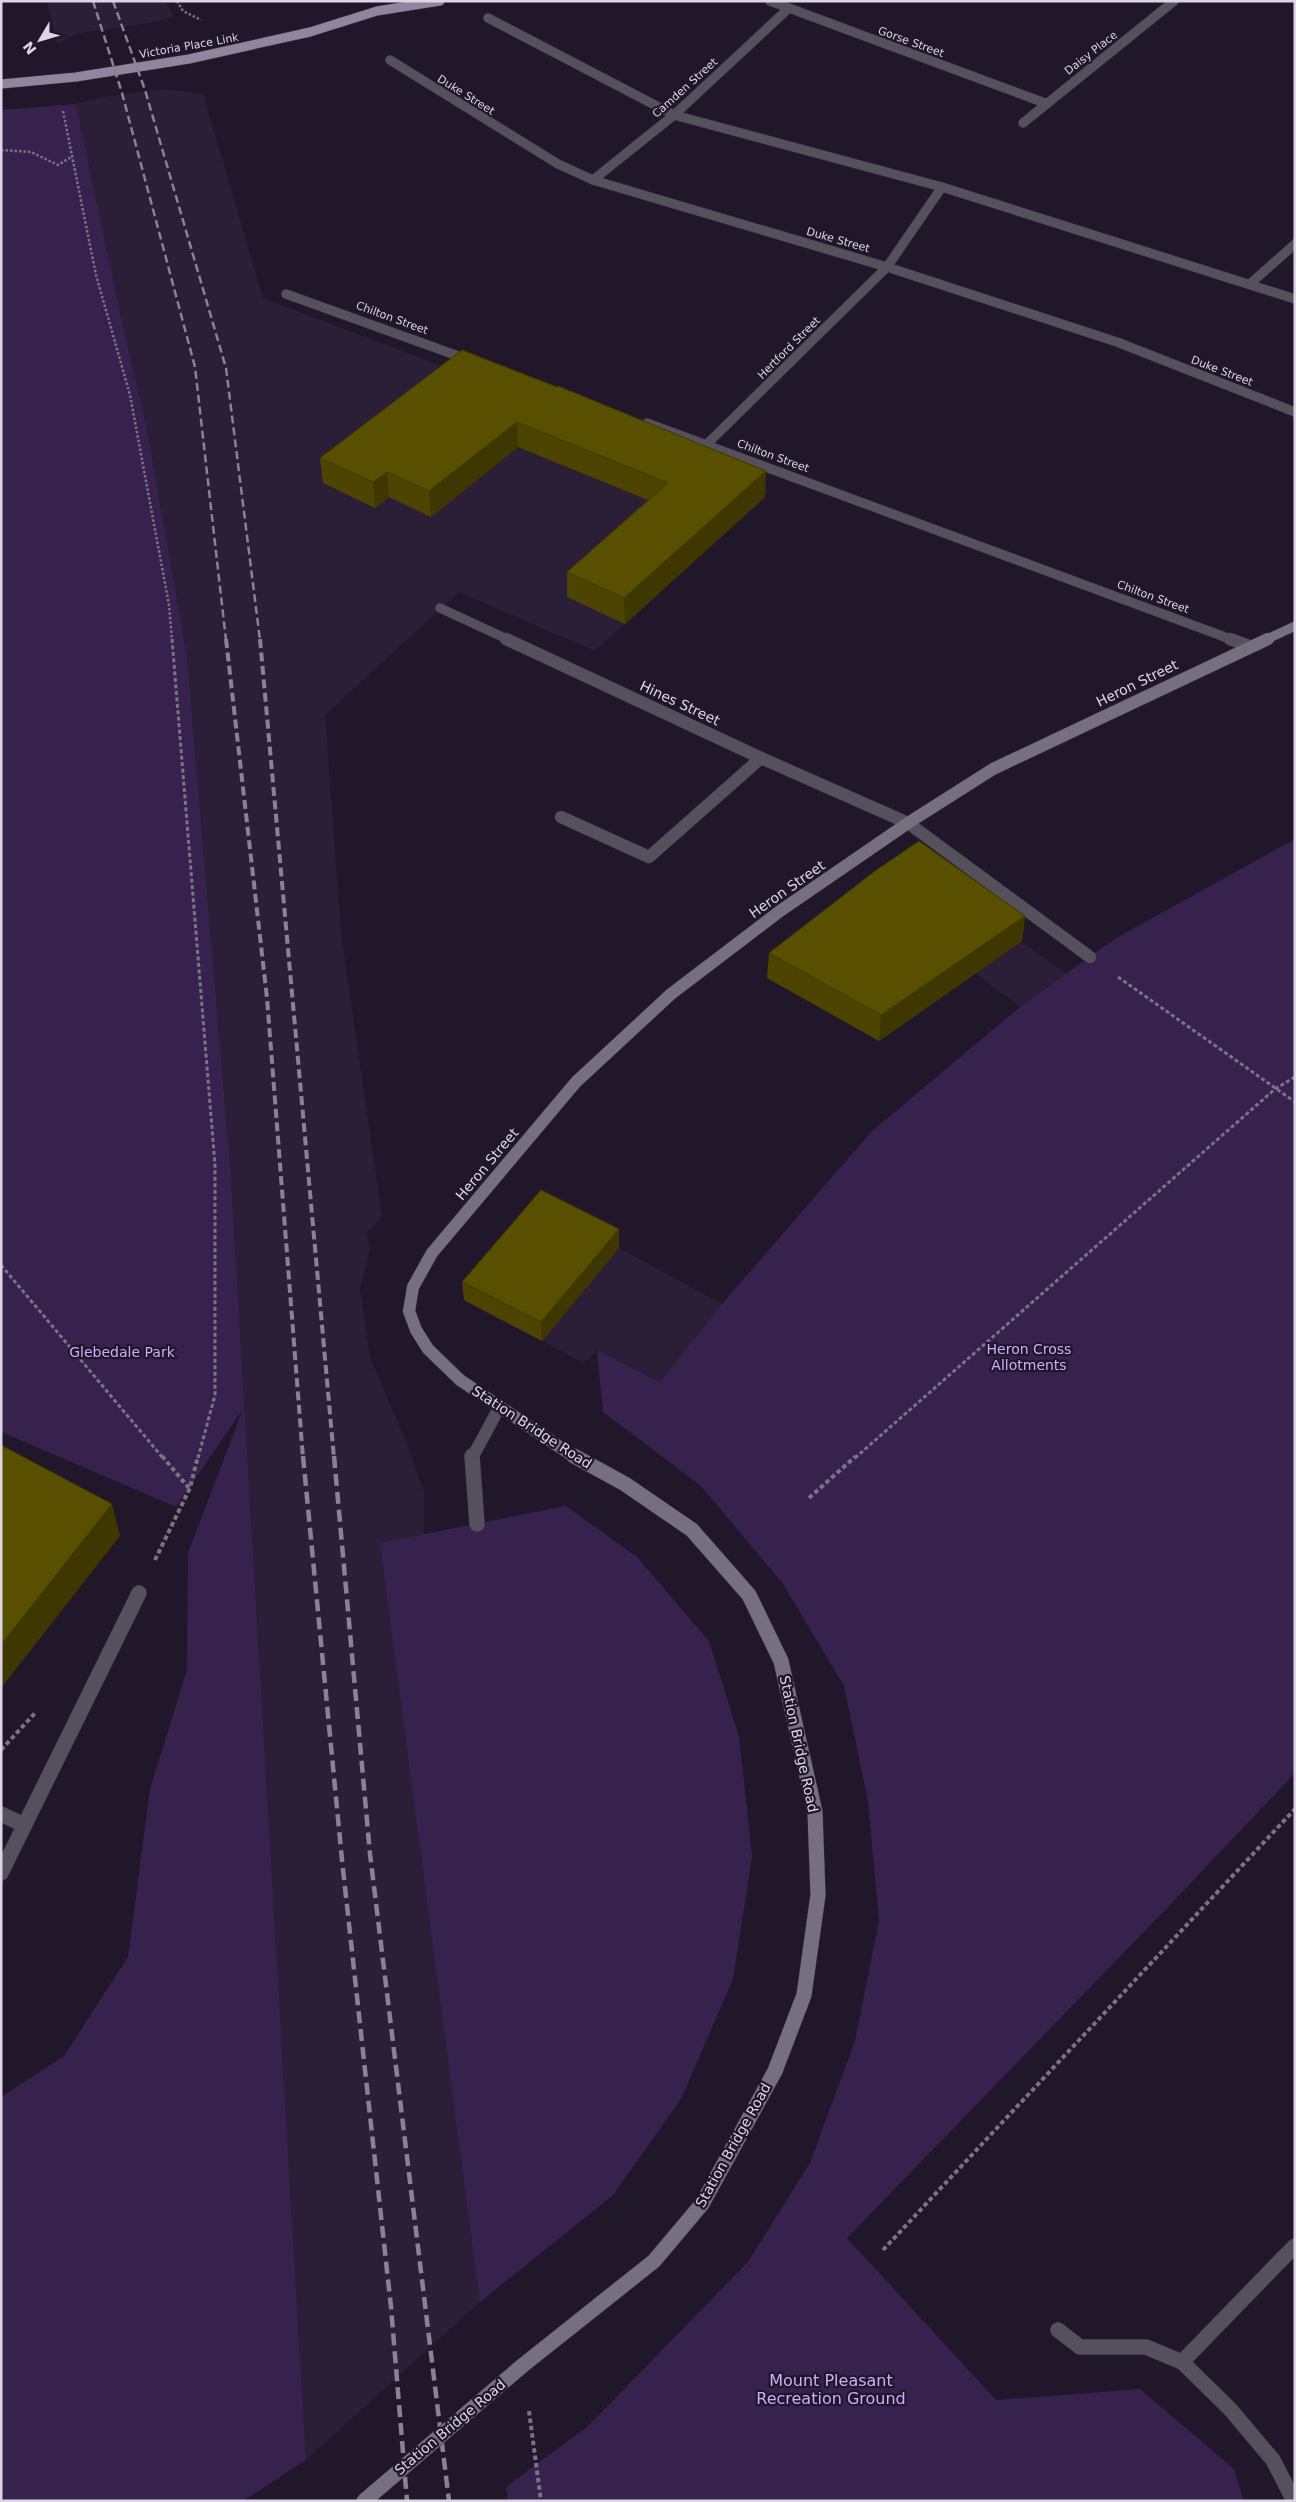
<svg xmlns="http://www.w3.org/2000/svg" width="1296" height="2502" font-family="'DejaVu Sans',sans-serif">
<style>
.built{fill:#2b1f38}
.green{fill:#36224d}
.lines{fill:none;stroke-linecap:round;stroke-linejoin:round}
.lane-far2-casing{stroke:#3a3245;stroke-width:10}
.lane-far1-casing{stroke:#3a3245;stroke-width:13}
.lane-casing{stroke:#3a3245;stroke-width:16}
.street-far2-casing{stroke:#3a3245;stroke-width:10}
.street-far1-casing{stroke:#3a3245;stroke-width:13}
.street-casing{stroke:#3a3245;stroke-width:16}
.secondary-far2-casing{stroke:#3a3245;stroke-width:10}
.secondary-far1-casing{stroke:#3a3245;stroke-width:13}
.secondary-casing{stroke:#3a3245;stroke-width:16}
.primary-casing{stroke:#3a3245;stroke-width:10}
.path-far2{stroke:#7b7384;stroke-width:2.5;stroke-dasharray:2.5 2;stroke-linecap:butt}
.path-far1{stroke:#7b7384;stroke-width:3;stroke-dasharray:4 2.5;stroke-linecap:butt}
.path{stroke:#7b7384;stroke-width:4;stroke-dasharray:4.5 3;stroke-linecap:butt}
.lane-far2{stroke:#55515c;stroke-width:9}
.lane-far1{stroke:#55515c;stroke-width:12}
.lane{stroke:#55515c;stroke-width:15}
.street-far2{stroke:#55515c;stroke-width:9}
.street-far1{stroke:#55515c;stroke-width:12}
.street{stroke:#55515c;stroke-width:15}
.secondary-far2{stroke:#766f80;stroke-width:9}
.secondary-far1{stroke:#766f80;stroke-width:12}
.secondary{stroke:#766f80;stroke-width:15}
.primary{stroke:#8f869d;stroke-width:9}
.rail-far2{stroke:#898293;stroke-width:2.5;stroke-dasharray:8 4;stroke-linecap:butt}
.rail-far1{stroke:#898293;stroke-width:4;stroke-dasharray:9 4.5;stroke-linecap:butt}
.rail{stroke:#898293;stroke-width:4.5;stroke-dasharray:12 6;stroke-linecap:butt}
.secondary-bridge-casing{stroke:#3a3245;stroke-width:16;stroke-linecap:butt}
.secondary-bridge{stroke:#766f80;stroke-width:15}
.wall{fill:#4d4401}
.shaded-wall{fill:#3e3701}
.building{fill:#594f01;stroke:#3e3701}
.labels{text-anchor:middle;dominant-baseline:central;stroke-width:4.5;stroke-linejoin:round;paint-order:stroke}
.far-street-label{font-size:11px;fill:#dcd6e4;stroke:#20172b}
.street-label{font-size:14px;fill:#dcd6e4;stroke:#20172b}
.park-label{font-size:14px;fill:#cfacfd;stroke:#20172b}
.near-park-label{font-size:16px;fill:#cfacfd;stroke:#20172b}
</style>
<rect width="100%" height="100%" fill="#20172b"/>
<g class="built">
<path d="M47 1H166L174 17 144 24 79 33 57 44Z"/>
<path d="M163 89 203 94 263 298 769 491 595 651 459 592 325 715 341 933 382 1217 366 1233 370 1249 360 1289 370 1358 403 1434 424 1492V1534L566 1506 637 1557 709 1641 739 1737 752 1856 733 1979 681 2099 613 2195 480 2302 306 2460 231 1176 187 656 147 429 122 321 76 104 97 98Z"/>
<path d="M916 867 1047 960 1066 974 1020 1007 926 936Z"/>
<path d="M542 1209 619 1248 722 1304 660 1382 597 1350 584 1363 464 1301Z"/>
</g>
<g class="green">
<path d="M76 104 122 321 147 429 187 656 231 1176 306 2460 243 2501H1V2097L64 2056 128 1957 150 1789 187 1670 188 1553 243 1409 176 1507 1 1432V110Z"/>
<path d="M1295 839V1773L1168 1907 847 2238 996 2400 1140 2389 1234 2469 1244 2501H508L506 2487 588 2426 748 2262 810 2163 855 2041 879 1921 868 1801 844 1686 783 1584 701 1486 603 1412 597 1350 660 1382 722 1304 872 1131 1020 1007 1116 938Z"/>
<path d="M566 1506 637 1557 709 1641 739 1737 752 1856 733 1979 681 2099 613 2195 480 2302 380 1543Z"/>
</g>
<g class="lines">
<defs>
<g id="lane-far2">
<path d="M488 18 674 115 942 187 1295 299"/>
<path d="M887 267 942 187"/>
</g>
<g id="lane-far1">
<path d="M561 817 649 857 761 758"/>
<path d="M908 823 1090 957"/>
<path d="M472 1458 499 1408"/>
</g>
<g id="lane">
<path d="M472 1456 477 1524"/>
<path d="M1 1814 24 1825"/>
<path d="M1 1873 139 1593"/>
<path d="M1281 2260 1182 2362 1230 2409 1273 2460 1294 2501"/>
<path d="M1058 2330 1080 2347H1146L1182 2362"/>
</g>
<g id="street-far2">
<path d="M770 1 1045 103"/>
<path d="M390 60 558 164 593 180 887 267 1117 342 1295 412"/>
<path d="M1023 123 1174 1"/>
<path d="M593 180 674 115 788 9"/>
<path d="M1251 283 1295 244"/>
<path d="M286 294 472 361"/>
<path d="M647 423 1233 640"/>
<path d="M707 444 887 267"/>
<path d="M440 608 509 640"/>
</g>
<g id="street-far1">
<path d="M506 639 761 758 908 823"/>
<path d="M1230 639 1249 646"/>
</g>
<path id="street" d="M1281 2260 1295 2246"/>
<path id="secondary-far2" d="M1265 640 1295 626"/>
<path id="secondary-far1" d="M576 1458 460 1380 428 1349 416 1330 409 1311 413 1287 432 1253 576 1082 671 994 780 911 908 823 993 769 1268 639"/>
<path id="secondary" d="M574 1456 625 1484 692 1530 749 1595 781 1661 815 1812 818 1895 804 1995 775 2071"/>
<path id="primary" d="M1 84 76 77 189 59 310 32 377 11 440 1"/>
</defs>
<use href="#lane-far2" class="lane-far2-casing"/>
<use href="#lane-far1" class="lane-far1-casing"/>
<use href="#lane" class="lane-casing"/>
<use href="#street-far2" class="street-far2-casing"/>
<use href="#street-far1" class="street-far1-casing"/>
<use href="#street" class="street-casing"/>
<use href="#secondary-far2" class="secondary-far2-casing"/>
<use href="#secondary-far1" class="secondary-far1-casing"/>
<use href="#secondary" class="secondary-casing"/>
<use href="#primary" class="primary-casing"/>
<g class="path-far2">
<path d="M177 1 183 11 201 20"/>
<path d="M63 111 96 275 130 395 169 605 172 640"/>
<path d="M1 150 31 152 58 165 73 156"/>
</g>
<g class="path-far1">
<path d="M172 639 215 1165V1395L198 1458"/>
<path d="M1118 977 1295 1102"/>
<path d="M1 1265 163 1458"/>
<path d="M855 1458 1275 1089 1295 1077"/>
</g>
<g class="path">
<path d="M162 1456 189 1488"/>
<path d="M809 1498 856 1456"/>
<path d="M155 1560 190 1488 198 1456"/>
<path d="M1 1750 36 1712"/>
<path d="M883 2250 1295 1809"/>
<path d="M529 2411 541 2501"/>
</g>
<use href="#lane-far2" class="lane-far2"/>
<use href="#lane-far1" class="lane-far1"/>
<use href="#lane" class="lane"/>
<use href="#street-far2" class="street-far2"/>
<use href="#street-far1" class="street-far1"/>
<use href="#street" class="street"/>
<use href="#secondary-far2" class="secondary-far2"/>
<use href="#secondary-far1" class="secondary-far1"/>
<use href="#secondary" class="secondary"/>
<use href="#primary" class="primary"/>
<g class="rail-far2">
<path d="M93 1 122 93 195 367 226 640"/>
<path d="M113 1 145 90 226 368 260 640"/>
</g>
<g class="rail-far1">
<path d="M226 639 267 998 303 1458"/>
<path d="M260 639 334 1458"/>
</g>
<g class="rail">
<path d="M303 1456 342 1860 391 2307 407 2501"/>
<path d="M334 1456 370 1854 449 2501"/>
</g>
<defs>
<path id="secondary-bridge" d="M364 2501 522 2366 654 2261 702 2204 775 2071"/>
</defs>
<use href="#secondary-bridge" class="secondary-bridge-casing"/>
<use href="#secondary-bridge" class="secondary-bridge"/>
</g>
<g class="wall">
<path d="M462 350 765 497 625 624 567 597V572L648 500 518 447 431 517 389 497 375 508 323 483 320 458Z"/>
<path d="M1025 916 1022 941 879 1041 767 978 769 953Z"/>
<path d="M619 1248 542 1341 464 1300 462 1282Z"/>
</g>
<g class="shaded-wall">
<path d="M517 422 518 447 431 517 429 491Z"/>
<path d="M766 471 765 497 625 624 624 598Z"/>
<path d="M387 472 389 497 375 508 373 482Z"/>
<path d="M1025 916 1022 941 879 1041 881 1015Z"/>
<path d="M619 1229V1248L542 1341 541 1322Z"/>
<path d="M112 1504 120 1536 1 1688V1645Z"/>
</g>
<g class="building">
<path d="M462 350 557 387 558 386 766 471 624 598 567 572 668 483 517 422 429 491 387 472 373 482 320 458Z"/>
<path d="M919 841 1025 916 881 1015 769 953 875 871Z"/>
<path d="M541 1190 619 1229 541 1322 462 1282Z"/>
<path d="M1 1445 112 1504 1 1645Z"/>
</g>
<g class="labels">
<g class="far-street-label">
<text transform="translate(911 42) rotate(20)">Gorse Street</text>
<text transform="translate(189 46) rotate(-10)">Victoria Place Link</text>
<text transform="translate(1091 53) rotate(-38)">Daisy Place</text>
<text transform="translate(685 88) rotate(-42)">Camden Street</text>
<text transform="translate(466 95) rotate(32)">Duke Street</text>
<text transform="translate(838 240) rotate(16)">Duke Street</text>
<text transform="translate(392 318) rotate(20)">Chilton Street</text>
<text transform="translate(789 348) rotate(-45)">Hertford Street</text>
<text transform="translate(1222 371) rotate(21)">Duke Street</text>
<text transform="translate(773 456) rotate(20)">Chilton Street</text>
<text transform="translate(1153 597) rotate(20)">Chilton Street</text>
</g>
<g class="street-label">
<text transform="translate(1137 683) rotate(-26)">Heron Street</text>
<text transform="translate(680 703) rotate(25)">Hines Street</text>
<text transform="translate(787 889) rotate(-35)">Heron Street</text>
<text transform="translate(487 1164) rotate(-50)">Heron Street</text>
<text transform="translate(532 1427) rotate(33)">Station Bridge Road</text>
<text transform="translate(799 1744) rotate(78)">Station Bridge Road</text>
<text transform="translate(733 2145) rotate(-61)">Station Bridge Road</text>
<text transform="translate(450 2427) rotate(-40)">Station Bridge Road</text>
</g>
<g class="park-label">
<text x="1029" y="1349">Heron Cross<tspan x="1029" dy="16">Allotments</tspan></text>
<text x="122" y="1352">Glebedale Park</text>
</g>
<g class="near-park-label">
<text x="831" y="2380">Mount Pleasant<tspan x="831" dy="18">Recreation Ground</tspan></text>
</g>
</g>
<rect width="1296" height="2502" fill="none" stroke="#dcd6e4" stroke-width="5"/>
<g transform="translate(40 40) rotate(232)" stroke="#20172b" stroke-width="4" paint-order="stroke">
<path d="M0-4L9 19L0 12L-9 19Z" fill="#dcd6e4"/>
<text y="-8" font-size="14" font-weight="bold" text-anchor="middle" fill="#dcd6e4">N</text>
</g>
</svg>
